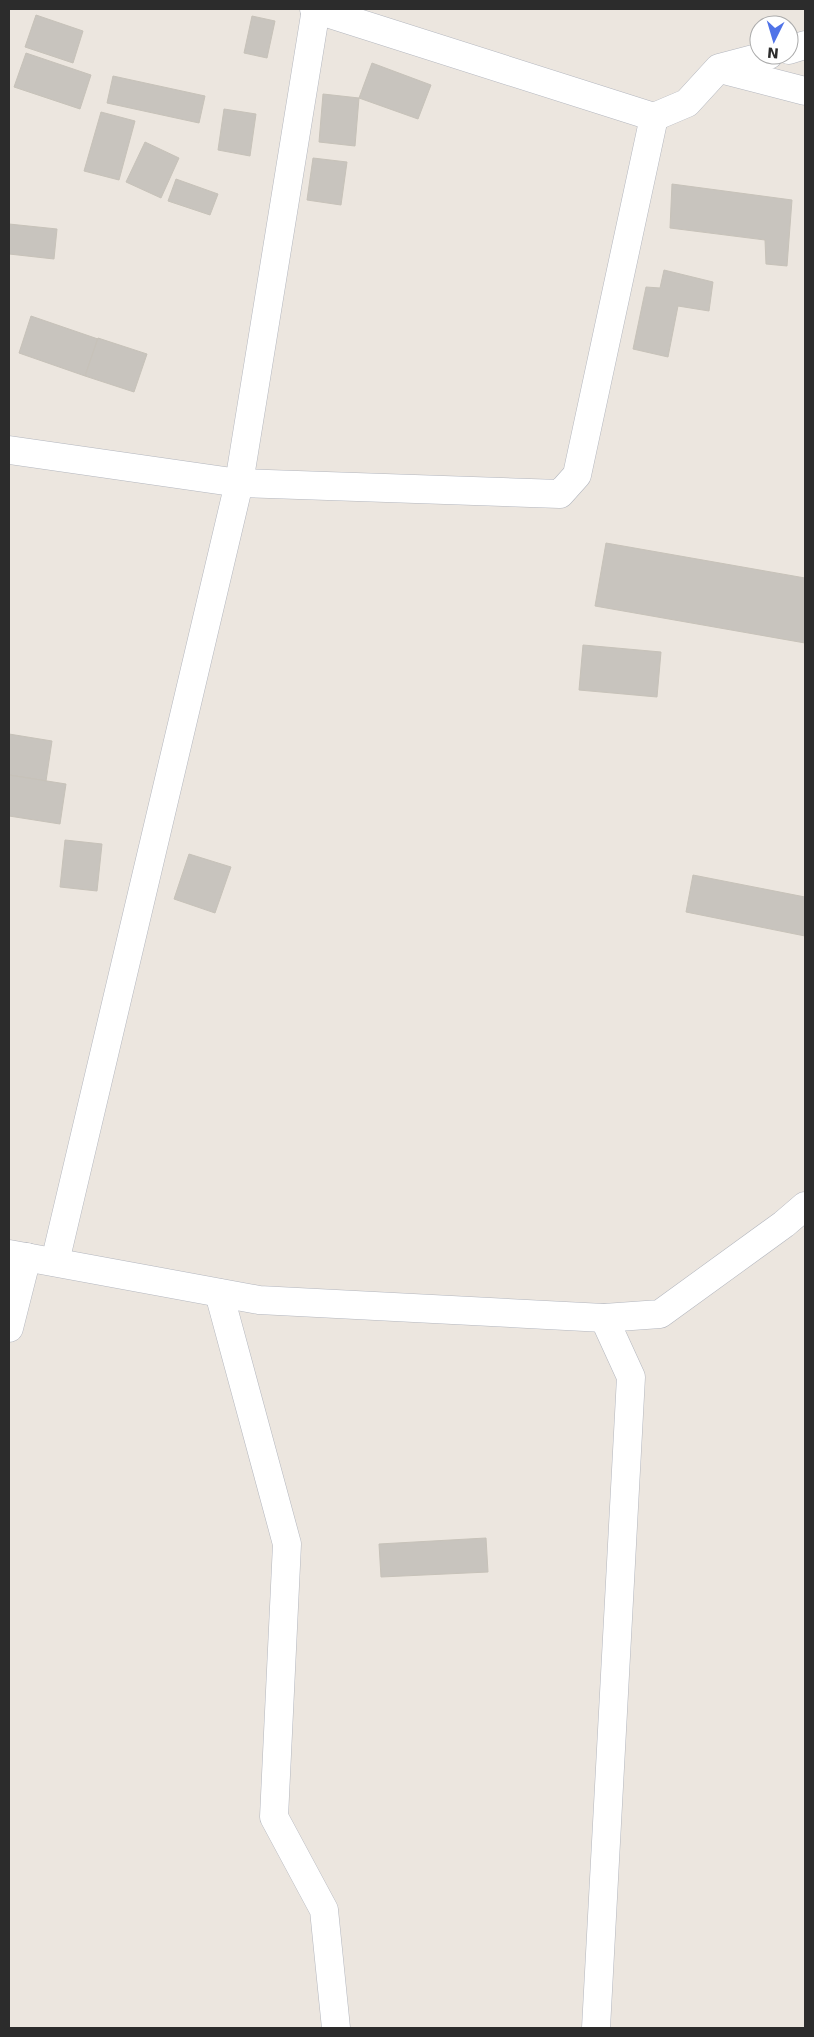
<svg xmlns="http://www.w3.org/2000/svg" width="814" height="2037" font-family="'DejaVu Sans',sans-serif">
<style>
.building{fill:#c8c4be;stroke:#c7c2b9}
.lines{fill:none;stroke-linecap:round;stroke-linejoin:round}
.street-casing{stroke:#b3b6be;stroke-width:29}
.street{stroke:#fff;stroke-width:28}
</style>
<rect width="100%" height="100%" fill="#ece6df"/>
<g class="building">
<path d="M36 15 83 31 73 63 25 47Z"/>
<path d="M252 16 275 21 267 58 244 53Z"/>
<path d="M26 53 91 75 80 109 14 87Z"/>
<path d="M372 63 431 85 418 119 359 98Z"/>
<path d="M113 76 205 96 199 123 107 103Z"/>
<path d="M323 94 359 98 355 146 319 142Z"/>
<path d="M224 109 256 114 250 156 218 150Z"/>
<path d="M101 112 135 121 119 180 84 171Z"/>
<path d="M145 142 179 158 161 198 126 182Z"/>
<path d="M313 158 347 162 341 205 307 200Z"/>
<path d="M176 179 218 194 210 215 168 201Z"/>
<path d="M672 184 792 200 787 266 766 264 765 240 670 228Z"/>
<path d="M9 224 57 229 54 259 9 254Z"/>
<path d="M664 270 713 282 709 311 678 306 668 357 633 349 646 287 660 288Z"/>
<path d="M31 316 98 339 85 376 19 353Z"/>
<path d="M98 338 147 354 134 392 85 376Z"/>
<path d="M606 543 805 578V643L595 606Z"/>
<path d="M583 645 661 652 657 697 579 690Z"/>
<path d="M9 734 52 741 46 781 9 775Z"/>
<path d="M9 775 66 784 60 824 9 816Z"/>
<path d="M65 840 102 844 97 891 60 887Z"/>
<path d="M189 854 231 867 215 913 174 899Z"/>
<path d="M693 875 805 897V936L686 912Z"/>
<path d="M486 1538 488 1572 381 1577 379 1544Z"/>
</g>
<g class="lines">
<defs>
<g id="street">
<path d="M314 9 654 117 687 103 719 68 769 55"/>
<path d="M789 50 805 45"/>
<path d="M720 69 805 91"/>
<path d="M9 450 239 483 560 494 577 475 654 117"/>
<path d="M9 1254 259 1300 604 1318 660 1314 784 1224 805 1206"/>
<path d="M55 1262 239 483 316 9"/>
<path d="M219 1293 287 1544 274 1817 324 1910 336 2028"/>
<path d="M9 1328 27 1257"/>
<path d="M596 2028 631 1377 604 1318"/>
</g>
</defs>
<use href="#street" class="street-casing"/>
<use href="#street" class="street"/>
</g>
<rect width="814" height="2037" fill="none" stroke="#2c2c2c" stroke-width="20"/>
<g transform="translate(774 40) rotate(185)"><circle r="24" fill="#ffffff" stroke="#ababab"/>
<path d="M0-4L9 19L0 12L-9 19Z" fill="#5073e8"/>
<text y="-8" font-size="14" font-weight="bold" text-anchor="middle" fill="#2c2c2c">N</text>
</g>
</svg>
